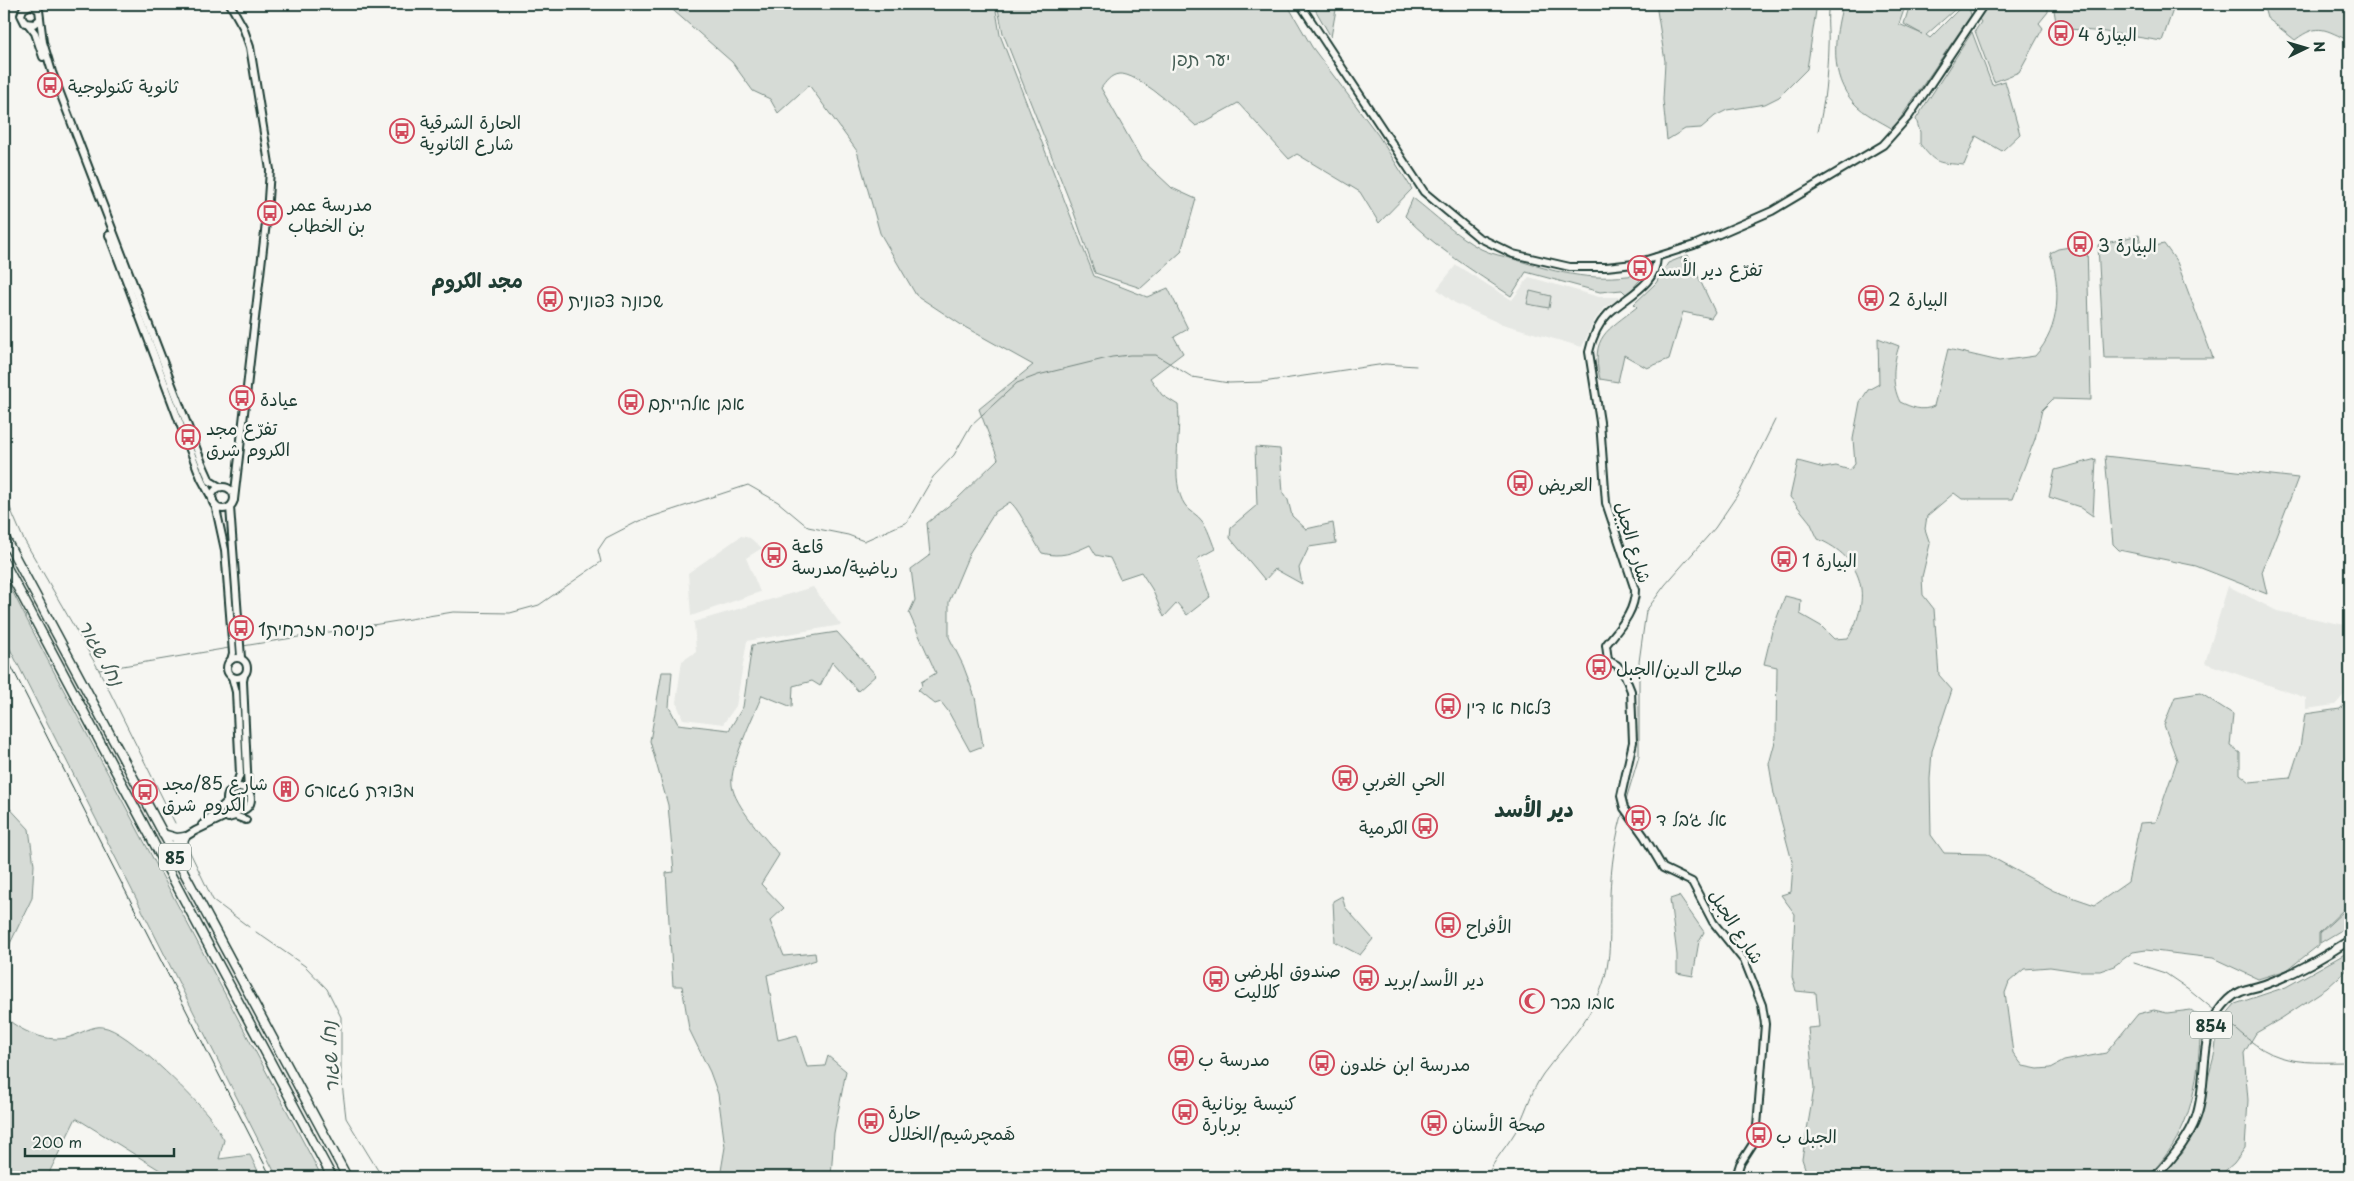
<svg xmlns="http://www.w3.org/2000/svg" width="2354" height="1181" font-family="'Playpen Sans','Playpen Sans Arabic','Playpen Sans Hebrew',sans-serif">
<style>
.built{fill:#e6e8e4}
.green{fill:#d6dbd6;stroke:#7a8c85}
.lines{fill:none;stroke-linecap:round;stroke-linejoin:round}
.stream{stroke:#72847d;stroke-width:1}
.secondary-casing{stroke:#1f3d34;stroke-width:10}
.primary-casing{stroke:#1f3d34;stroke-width:11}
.highway-casing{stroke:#1f3d34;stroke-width:11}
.secondary{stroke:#f6f6f2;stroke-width:6}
.primary{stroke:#f6f6f2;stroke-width:7}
.highway{stroke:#f6f6f2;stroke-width:8}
.rail{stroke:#1f3d34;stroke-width:1}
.labels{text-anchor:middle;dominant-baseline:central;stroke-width:5;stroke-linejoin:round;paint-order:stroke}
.shield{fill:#f6f6f2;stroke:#60746d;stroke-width:1}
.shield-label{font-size:16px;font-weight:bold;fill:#1f3d34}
.poi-label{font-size:18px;fill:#1f3d34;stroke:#f6f6f2;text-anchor:start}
.park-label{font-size:18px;fill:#445d54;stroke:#f6f6f2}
.street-label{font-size:18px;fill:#1f3d34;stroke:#f6f6f2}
.water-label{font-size:19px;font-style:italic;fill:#425a52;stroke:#f6f6f2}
.quarter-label{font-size:20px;font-weight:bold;fill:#1f3d34;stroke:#f6f6f2}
.district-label{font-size:22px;font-weight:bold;fill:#1f3d34;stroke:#f6f6f2}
</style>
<rect width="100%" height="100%" fill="#f6f6f2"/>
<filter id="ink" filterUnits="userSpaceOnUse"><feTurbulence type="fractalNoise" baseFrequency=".02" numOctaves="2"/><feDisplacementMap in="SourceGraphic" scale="10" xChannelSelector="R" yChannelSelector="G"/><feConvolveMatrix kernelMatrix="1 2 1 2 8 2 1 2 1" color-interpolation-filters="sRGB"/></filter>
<g filter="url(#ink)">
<g class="built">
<path d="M1456 265 1512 300 1529 277 1599 297H1621L1604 308 1594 321 1582 347 1499 323 1455 303 1437 289Z"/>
<path d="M741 536 750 538 762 548 746 558 760 592 691 616 688 573Z"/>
<path d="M2228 586 2277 611 2350 626V688L2335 705 2306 709V698L2205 663Z"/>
<path d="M813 587 841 625 747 641 736 706 723 724 683 719 676 702 682 661 696 652 694 622Z"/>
</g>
<g class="green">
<path d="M666 4H995L1000 35 1094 276 1147 297 1168 288 1188 329 1174 337 1183 353 1150 378 1162 395 1178 405C1182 433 1169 482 1185 505 1189 511 1198 515 1202 521 1208 528 1211 540 1215 549L1197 559 1210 597 1187 615 1177 603 1164 617 1152 589 1141 572 1120 579 1110 558 1096 555 1090 545C1073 553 1061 558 1042 553 1032 539 1021 511 1010 502L995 512 970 552 949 602V637L963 665 975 697 983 746 970 751 948 711 941 702 935 704 918 690 922 686 921 682 936 673 909 613 915 600 911 569 930 555 927 523 957 499 998 459 979 409 1033 365 963 326 916 295 880 233 857 151 809 85 778 113 770 99 753 91 732 62Z"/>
<path d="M997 4H1287L1312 47 1378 135 1412 189 1379 223 1360 192 1297 154 1289 159 1238 103 1196 126C1182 113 1137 72 1119 74 1110 75 1106 82 1101 88L1141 159 1172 188 1196 199 1181 252 1141 288 1095 273 1073 210 1003 33Z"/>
<path d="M1312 4H1337L1331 37Z"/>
<path d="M1656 4H1817L1807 69 1779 97 1765 104 1727 110 1715 116 1701 128 1685 129 1667 140 1663 100 1665 61Z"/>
<path d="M1843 4H1906L1899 24 1922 34 1904 24 1910 4H1961L1926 35 1930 38 1964 4H1968L1971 15 1893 129C1880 121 1864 114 1854 103 1829 76 1834 37 1843 4Z"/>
<path d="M1971 4H2048V12L2039 23 2043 28 2019 72 1994 82 1975 31 1981 22 1972 9Z"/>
<path d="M2053 4H2175L2162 41 2105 32 2057 28Z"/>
<path d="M2263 4H2350V41C2325 30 2319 22 2295 40L2267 18Z"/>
<path d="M1972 32 1992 85 2005 81 2020 134 2002 151 1976 136 1964 165C1938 162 1937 166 1920 144V132L1916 119Z"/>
<path d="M1413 198C1435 215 1456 236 1481 249 1491 254 1503 256 1514 259 1561 274 1597 283 1646 273L1627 295 1622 290 1600 292 1526 272 1511 296C1473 271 1436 248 1405 216Z"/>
<path d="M2139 235 2142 249 2164 244 2177 262 2213 358H2104L2098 245Z"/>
<path d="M2087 244 2091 400 2053 399 2042 410 2035 439 2012 499H1962L1954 493 1927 516 1925 529 1930 544 1922 577 1923 595 1934 609 1939 675 1952 690 1932 751 1930 779 1931 835 1944 853 1986 854 2054 891 2095 905 2128 882 2140 823 2156 822 2177 760 2164 725 2175 697 2200 693 2233 714 2230 746 2240 753V774L2250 782 2290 778 2300 747 2305 714 2340 709 2350 698V898L2344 909 2319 933V945L2287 970 2258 979 2213 958 2146 950 2133 952 2114 966 2100 971H2077L2050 967 2024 969 2009 982 2005 993 2013 1053 2023 1066 2038 1069 2051 1068 2064 1061 2106 1053 2138 1014 2154 1010 2167 1013 2191 1010 2199 1016C2202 1032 2199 1047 2198 1063 2193 1110 2181 1143 2147 1177H1808L1802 1159 1814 1089 1808 1028 1819 1027 1816 993 1796 991 1792 977 1795 914 1781 895 1791 892 1793 865 1774 794 1769 764 1776 738 1777 667 1764 664 1772 631 1785 596 1801 600 1800 614 1821 626 1834 639 1848 638C1873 597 1863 558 1818 539L1810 522 1790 497 1798 461 1824 468 1836 466 1850 470 1855 464 1853 439 1860 402 1868 390 1879 384 1878 338 1899 346C1893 364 1891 384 1900 402 1911 407 1922 412 1934 406L1948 349 1999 361 2035 356C2061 327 2061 288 2050 253L2058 249Z"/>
<path d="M1688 255 1715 312 1711 318 1683 312 1669 359 1647 368 1624 355 1618 382 1600 379C1590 336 1607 331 1637 307L1634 304 1656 283 1668 263Z"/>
<path d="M1530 291 1551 296 1549 308 1527 304Z"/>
<path d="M1255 447 1280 449 1283 493 1288 500 1292 516 1306 529 1333 523 1336 543 1309 547 1299 568 1302 584 1275 569 1265 580 1230 538 1231 527 1257 505Z"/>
<path d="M2105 456 2298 478 2262 572 2267 594 2196 566 2119 550 2113 544Z"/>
<path d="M2096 459 2093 516 2080 507 2049 497 2055 470Z"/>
<path d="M4 575 44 653 322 1177H277L4 637Z"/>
<path d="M837 632 876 675 858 691 832 662 820 686 812 681 793 686 792 707 762 695C754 715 729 766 732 785 734 805 766 839 779 855L761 884 784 908 770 921 784 956 815 953 816 960 767 975 778 1040 797 1035 807 1067 825 1066 828 1056 846 1071 834 1133 831 1177H720L725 1147 718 1094 710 1072 689 1029 682 986H673L666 873 674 872 668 805 650 741 662 672H672L669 707 678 724 729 730 743 707 752 645Z"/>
<path d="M4 802 29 829 34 865 32 898 4 956Z"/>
<path d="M1342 896 1345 907 1373 939 1360 955 1335 942 1333 901Z"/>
<path d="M1679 896 1704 932 1699 941 1693 976 1677 973V955L1670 899Z"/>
<path d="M2350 901V925L2320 943V933L2345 910Z"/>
<path d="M2350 951V967L2327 988 2282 1018 2256 1033 2244 1053 2248 1100 2245 1148 2234 1163 2218 1177H2159L2182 1154 2193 1135 2214 1056 2219 1023 2235 1004 2286 987Z"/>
<path d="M4 1016C19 1031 49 1044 70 1037 80 1034 93 1025 103 1027 127 1030 190 1094 208 1115 214 1122 219 1132 224 1140L219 1159 250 1155 261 1177H171L76 1118 47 1177H4Z"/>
</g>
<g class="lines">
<g class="stream">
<path d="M1818 131C1825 103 1827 75 1828 46 1829 32 1826 18 1829 4"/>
<path d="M4 494 23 538 99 670 175 823"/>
<path d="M243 646 453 612 510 613 539 605 601 562 598 550 606 538 639 521 748 485 778 502 808 527 848 535 864 541 907 522 933 477 954 455 971 425 1017 383 1038 375 1112 357 1130 355H1156L1192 377 1229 383 1263 382 1385 364 1416 366"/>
<path d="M99 670 229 648"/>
<path d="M1625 803 1639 756V662L1646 611 1665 585 1715 528 1740 491 1775 420"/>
<path d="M188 848 213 900 249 927"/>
<path d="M256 932 305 966 327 989 341 1017V1075L346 1118 382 1177"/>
<path d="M2134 963 2165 973 2190 990 2214 1010"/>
<path d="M2219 1014C2237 1030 2257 1050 2280 1057 2302 1064 2327 1062 2350 1062"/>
<path d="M1487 1177C1494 1158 1510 1144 1519 1125 1527 1108 1532 1090 1543 1074 1564 1046 1589 1022 1601 989 1613 959 1609 926 1610 895 1611 866 1615 839 1623 812"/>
</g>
<defs>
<g id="secondary">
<path d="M230 4 243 27 250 47 270 170 267 214 234 500"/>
<path d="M1300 4 1424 192 1478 237 1513 254 1570 267H1606L1634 264 1694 245 1772 211 1883 145 1909 116 1984 4"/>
<path d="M39 20 34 24 25 23 21 15 23 9 31 5 39 10 43 42 52 72 202 463 210 481 220 487"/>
<path d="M28 24 35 33 43 57"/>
<path d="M109 235 185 437 201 478 213 500"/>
<path d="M1657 257C1656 286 1626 296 1608 314 1598 324 1592 338 1589 352L1600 422 1606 503 1635 590C1635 613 1619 628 1606 645L1608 660 1617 665 1625 676 1631 691 1633 742 1621 796 1624 808 1644 836 1663 868 1692 882 1713 922 1745 962 1762 1005 1765 1024 1756 1139 1740 1164 1736 1177"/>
<circle cx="223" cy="498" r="11"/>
<path d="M215 504 225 550 233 653 231 660"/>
<path d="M230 507 241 658"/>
<circle cx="237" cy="668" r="10"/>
<path d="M244 676 243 681 248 792"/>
<path d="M232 677 236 692 240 774 235 788"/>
<circle cx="239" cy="799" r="12"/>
<path d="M228 818 235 816 246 820"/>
<path d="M202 825 227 802"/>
<path d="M159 853 195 831 236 811"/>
</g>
<path id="primary" d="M2155 1177C2169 1162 2189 1138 2196 1118 2210 1079 2195 1031 2228 1000 2239 989 2253 989 2266 984 2296 973 2324 957 2350 940"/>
<g id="highway">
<path d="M4 536 347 1177"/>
<path d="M4 562 332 1177"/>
<path d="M163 834 177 838 185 837"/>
<path d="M178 863 179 853 185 837"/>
</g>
</defs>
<use href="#secondary" class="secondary-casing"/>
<use href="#primary" class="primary-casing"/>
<use href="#highway" class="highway-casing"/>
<use href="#secondary" class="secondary"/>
<use href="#primary" class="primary"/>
<use href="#highway" class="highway"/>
<path class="rail" d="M4 652 271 1177"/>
</g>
</g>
<defs>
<symbol id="bus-ring" viewBox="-11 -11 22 22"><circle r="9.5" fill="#f6f6f2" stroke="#d1495b" stroke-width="1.5"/><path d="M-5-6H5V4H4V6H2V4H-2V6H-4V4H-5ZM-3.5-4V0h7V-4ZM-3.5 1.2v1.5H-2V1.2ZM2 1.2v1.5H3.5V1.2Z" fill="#d1495b"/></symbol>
<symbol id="building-ring" viewBox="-11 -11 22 22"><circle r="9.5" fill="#f6f6f2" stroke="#d1495b" stroke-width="1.5"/><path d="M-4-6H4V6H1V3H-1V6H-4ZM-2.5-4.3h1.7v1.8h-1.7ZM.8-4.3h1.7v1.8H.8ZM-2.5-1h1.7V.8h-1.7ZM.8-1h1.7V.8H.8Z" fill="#d1495b"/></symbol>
<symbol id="mosque-ring" viewBox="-11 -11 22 22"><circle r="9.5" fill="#f6f6f2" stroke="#d1495b" stroke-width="1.5"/><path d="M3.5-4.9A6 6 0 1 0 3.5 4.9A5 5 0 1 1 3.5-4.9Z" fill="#d1495b"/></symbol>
</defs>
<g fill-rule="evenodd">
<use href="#bus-ring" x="2047" y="19" width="28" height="28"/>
<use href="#bus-ring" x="36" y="71" width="28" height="28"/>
<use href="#bus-ring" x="388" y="117" width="28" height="28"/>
<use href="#bus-ring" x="256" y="199" width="28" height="28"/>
<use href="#bus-ring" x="2066" y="230" width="28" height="28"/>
<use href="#bus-ring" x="1626" y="254" width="28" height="28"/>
<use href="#bus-ring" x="1857" y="284" width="28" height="28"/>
<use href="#bus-ring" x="536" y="285" width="28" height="28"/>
<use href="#bus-ring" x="228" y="384" width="28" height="28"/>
<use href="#bus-ring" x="617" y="388" width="28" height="28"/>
<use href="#bus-ring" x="174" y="423" width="28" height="28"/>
<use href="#bus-ring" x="1506" y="469" width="28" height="28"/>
<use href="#bus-ring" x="760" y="541" width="28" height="28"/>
<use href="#bus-ring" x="1770" y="545" width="28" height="28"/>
<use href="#bus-ring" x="227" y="614" width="28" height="28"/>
<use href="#bus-ring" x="1585" y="653" width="28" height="28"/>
<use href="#bus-ring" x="1434" y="692" width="28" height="28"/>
<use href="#bus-ring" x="1331" y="764" width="28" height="28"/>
<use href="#building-ring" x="272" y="775" width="28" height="28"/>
<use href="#bus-ring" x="131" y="778" width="28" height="28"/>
<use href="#bus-ring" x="1624" y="804" width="28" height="28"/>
<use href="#bus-ring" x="1411" y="812" width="28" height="28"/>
<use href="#bus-ring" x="1434" y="911" width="28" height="28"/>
<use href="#bus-ring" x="1352" y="964" width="28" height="28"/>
<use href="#bus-ring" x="1202" y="965" width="28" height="28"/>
<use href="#mosque-ring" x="1518" y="987" width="28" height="28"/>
<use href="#bus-ring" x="1167" y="1044" width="28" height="28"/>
<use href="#bus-ring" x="1308" y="1049" width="28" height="28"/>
<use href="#bus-ring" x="1171" y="1098" width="28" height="28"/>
<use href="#bus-ring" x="857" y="1107" width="28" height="28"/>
<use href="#bus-ring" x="1420" y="1109" width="28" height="28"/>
<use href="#bus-ring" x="1745" y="1121" width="28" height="28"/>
</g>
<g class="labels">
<g class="shield">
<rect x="159" y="843.5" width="32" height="27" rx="4"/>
<rect x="2190" y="1011.5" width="42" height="27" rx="4"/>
</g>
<g class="shield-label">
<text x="175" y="857">85</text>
<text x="2211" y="1025">854</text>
</g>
<g class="poi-label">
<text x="2078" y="33">البيارة 4</text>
<text x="68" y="85">ثانوية تكنولوجية</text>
<text x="420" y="121">الحارة الشرقية<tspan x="420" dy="21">شارع الثانوية</tspan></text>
<text x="288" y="203">مدرسة عمر<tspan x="288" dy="21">بن الخطاب</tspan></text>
<text x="2098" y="244">البيارة 3</text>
<text x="1658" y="268">تفرّع دير الأسد</text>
<text x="1888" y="298">البيارة 2</text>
<text x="568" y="299">שכונה צפונית</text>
<text x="260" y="398">عيادة</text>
<text x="648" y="402">אבן אלהייתם</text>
<text x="206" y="427">تفرّع مجد<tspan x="206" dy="21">الكروم شرق</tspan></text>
<text x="1538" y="483">العريض</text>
<text x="792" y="545">قاعة<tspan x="792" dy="21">رياضية/مدرسة</tspan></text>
<text x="1802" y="559">البيارة 1</text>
<text x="258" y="628">כניסה מזרחית1</text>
<text x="1616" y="667">صلاح الدين/الجبل</text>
<text x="1466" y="706">צלאח א דין</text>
<text x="1362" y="778">الحي الغربي</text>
<text x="162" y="782">شارع 85/مجد<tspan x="162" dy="21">الكروم شرق</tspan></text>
<text x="304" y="789">מצודת טגארט</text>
<text x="1656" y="818">אל ג׳בל ד</text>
<text x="1408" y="826" text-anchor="end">الكرمية</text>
<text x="1466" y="925">الأفراح</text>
<text x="1234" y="969">صندوق المرضى<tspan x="1234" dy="21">كلاليت</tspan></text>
<text x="1384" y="978">دير الأسد/بريد</text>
<text x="1550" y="1001">אבו בכר</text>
<text x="1198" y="1058">مدرسة ب</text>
<text x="1340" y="1063">مدرسة ابن خلدون</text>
<text x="1202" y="1102">كنيسة يونانية<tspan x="1202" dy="21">بربارة</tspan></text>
<text x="888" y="1111">حارة<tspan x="888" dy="21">هَمچرشيم/الخلال</tspan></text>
<text x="1452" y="1123">صحة الأسنان</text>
<text x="1776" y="1135">الجبل ب</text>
</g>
<g class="park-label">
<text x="1201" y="58">יער תפן</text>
</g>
<g class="street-label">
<text transform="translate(1634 542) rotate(73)">شارع الجبل</text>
<text transform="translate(1737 926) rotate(57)">شارع الجبل</text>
</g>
<g class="water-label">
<text transform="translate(102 652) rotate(61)">נחל שגור</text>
<text transform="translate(329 1057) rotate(-93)">נחל שגור</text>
</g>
<g class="quarter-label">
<text x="477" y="280">مجد الكروم</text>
</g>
<g class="district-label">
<text x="1534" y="807">دير الأسد</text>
</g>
</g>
<rect width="2354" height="1181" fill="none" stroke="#f6f6f2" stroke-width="20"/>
<rect x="10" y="10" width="2334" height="1161" fill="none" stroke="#1f3d34" stroke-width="2" filter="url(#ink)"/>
<g transform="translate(2306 48) rotate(85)" stroke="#f6f6f2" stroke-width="4" paint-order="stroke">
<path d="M0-4L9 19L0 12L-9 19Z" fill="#1f3d34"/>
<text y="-8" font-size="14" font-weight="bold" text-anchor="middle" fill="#1f3d34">N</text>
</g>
<path d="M25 1148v8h149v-8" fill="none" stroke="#1f3d34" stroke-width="2.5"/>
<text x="32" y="1148" font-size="15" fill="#1f3d34" stroke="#f6f6f2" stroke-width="4" paint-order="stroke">200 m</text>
</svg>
